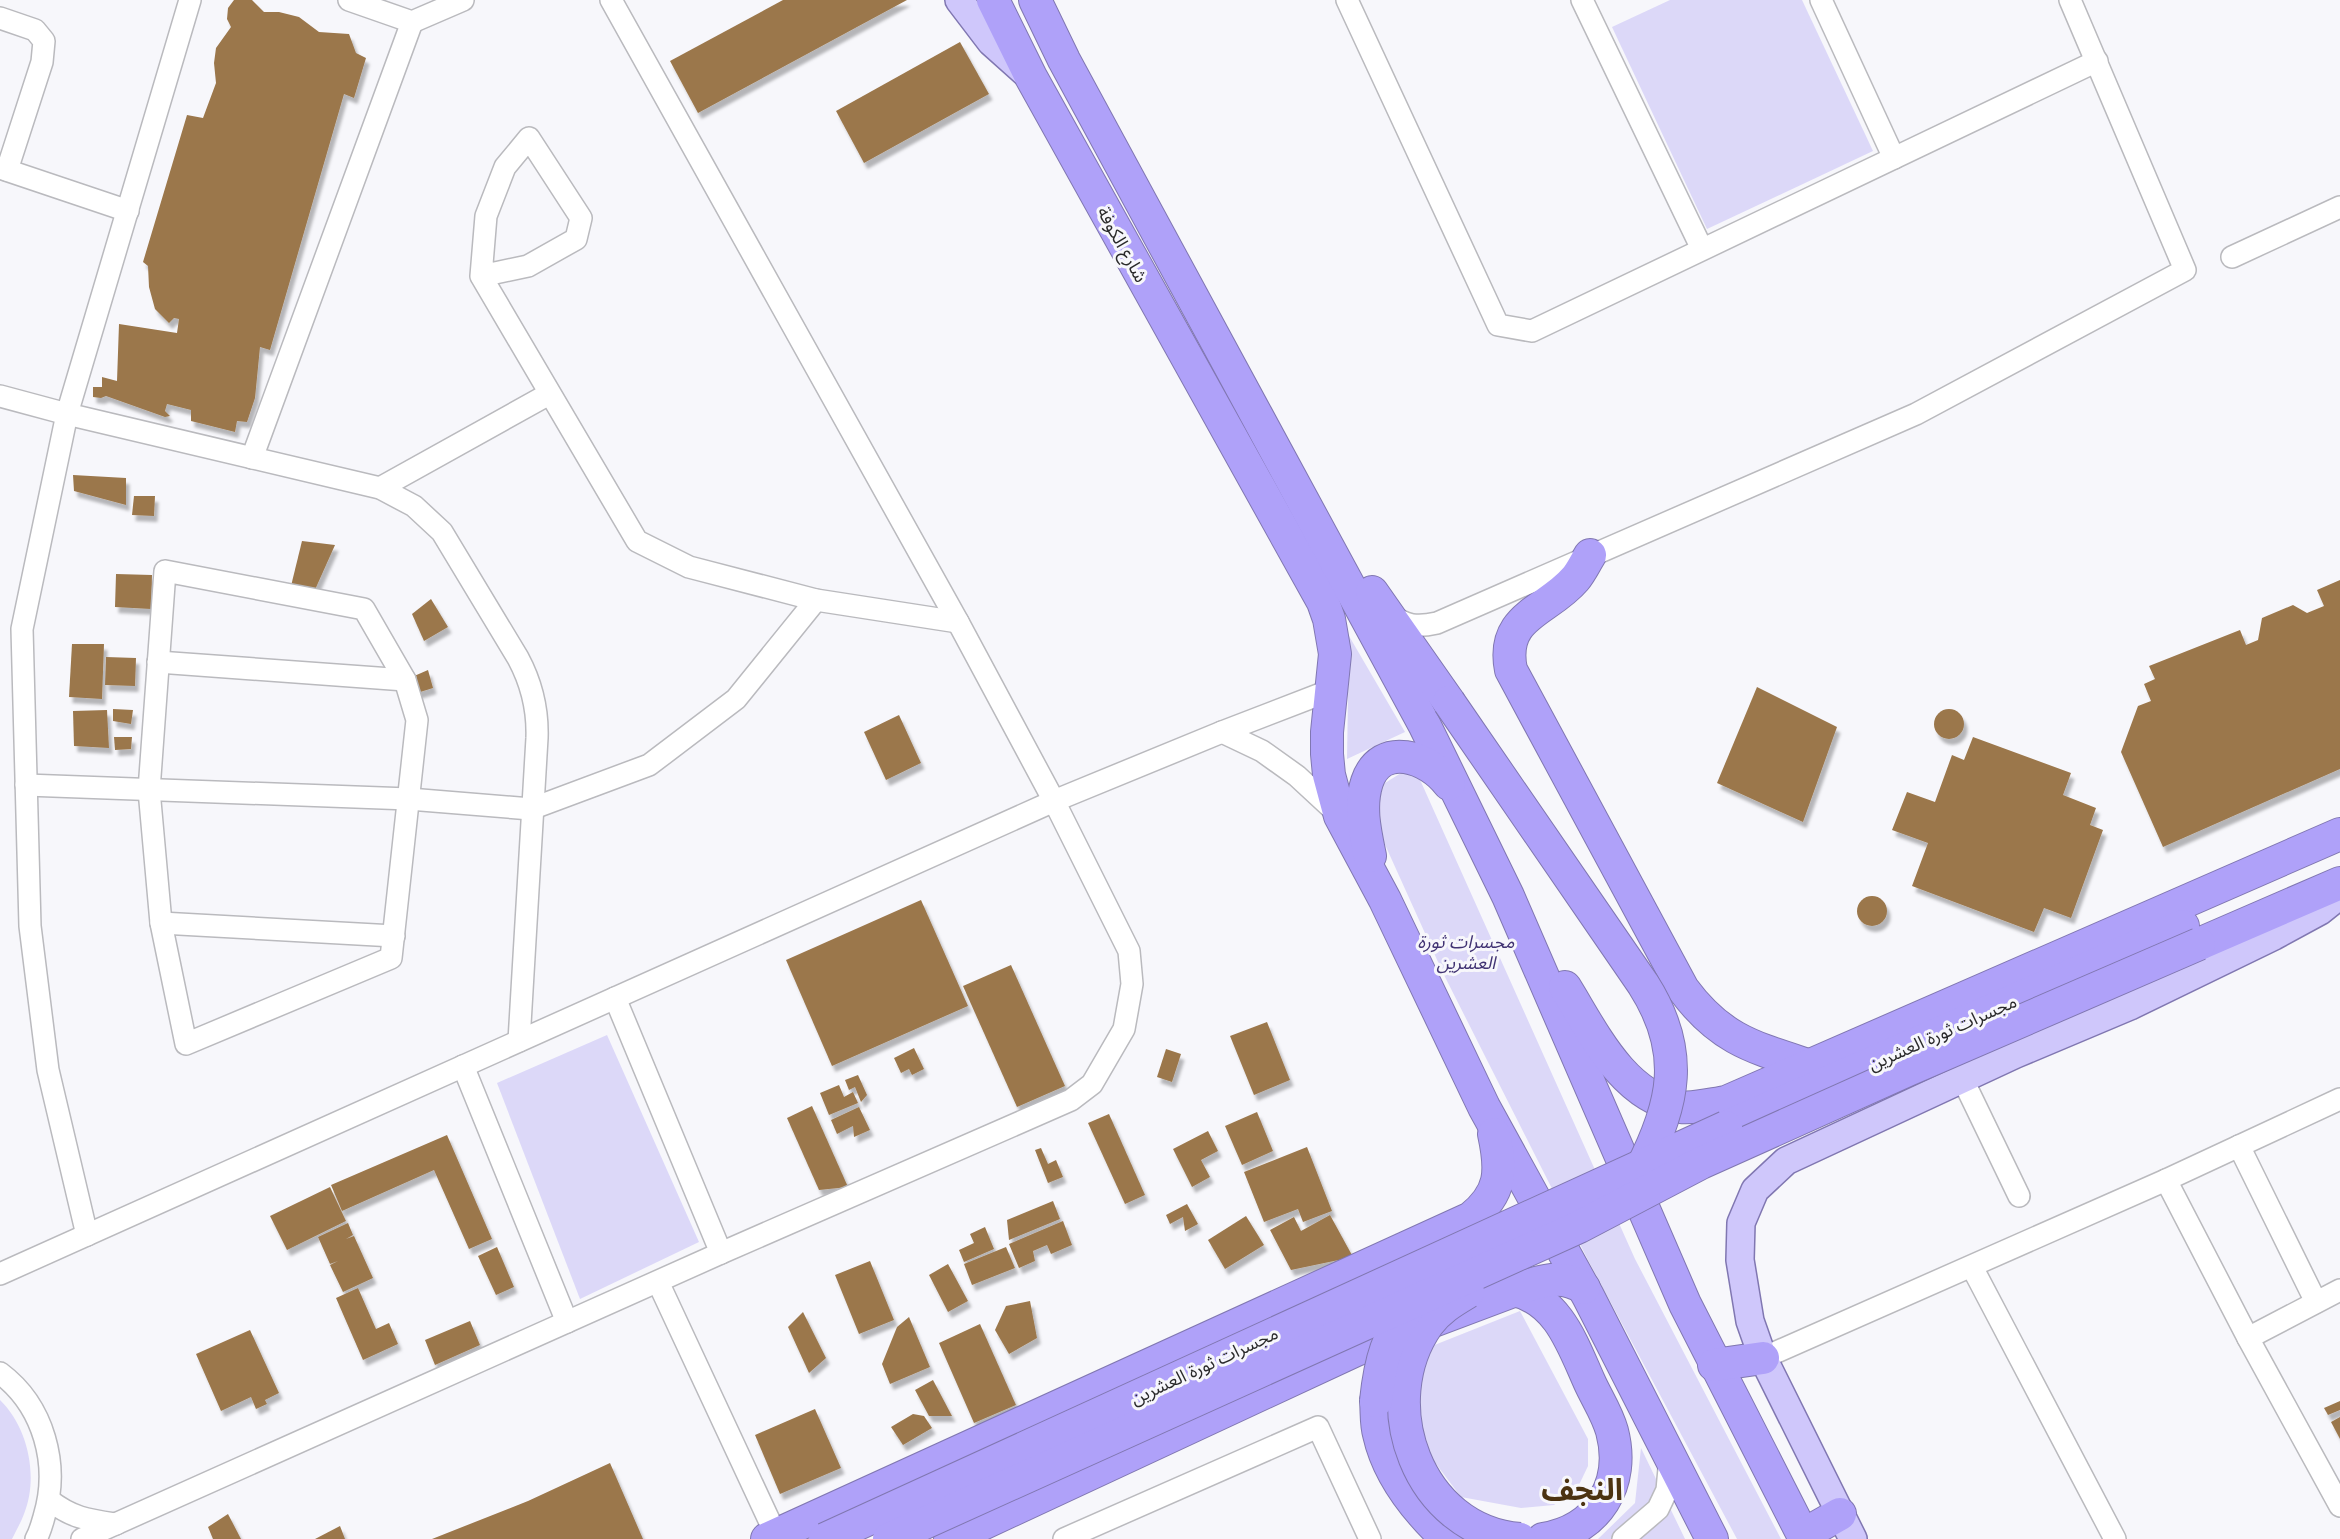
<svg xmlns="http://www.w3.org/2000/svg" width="2340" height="1539" font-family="'Noto Serif','Noto Sans Arabic',serif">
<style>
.green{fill:#dcd8f8}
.building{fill:#9b774b;filter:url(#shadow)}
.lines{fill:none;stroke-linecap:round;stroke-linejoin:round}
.minor-casing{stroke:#bababe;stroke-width:24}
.major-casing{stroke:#8077b1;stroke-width:30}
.highway-casing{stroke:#8077b1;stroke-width:34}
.minor{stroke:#fff;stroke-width:21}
.major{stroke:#cfc7fb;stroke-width:27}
.highway{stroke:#afa1f9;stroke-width:32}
.highway-bridge-casing{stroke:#8077b1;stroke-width:34;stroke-linecap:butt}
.highway-bridge{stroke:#afa1f9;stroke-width:32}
.labels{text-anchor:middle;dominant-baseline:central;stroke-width:6;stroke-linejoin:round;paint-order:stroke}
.street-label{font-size:18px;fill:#2a2a2b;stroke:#f7f7fb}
.park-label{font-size:18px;font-style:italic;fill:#413373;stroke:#f7f7fb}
.town-label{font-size:30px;font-weight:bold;fill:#4c3311;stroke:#f7f7fb}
</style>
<defs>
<filter id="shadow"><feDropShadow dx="3.5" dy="6" stdDeviation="1.5" flood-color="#0004"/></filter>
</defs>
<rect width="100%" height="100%" fill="#f7f7fb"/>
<g class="green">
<path d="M1670 0H1802L1873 151 1707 229 1612 27Z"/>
<path d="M1349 636 1405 732 1347 759Z"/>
<path d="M1401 773H1417L1635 1259 1781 1539H1737L1589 1262 1443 973 1382 838 1379 799 1385 783Z"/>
<path d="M607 1035 699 1242 580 1299 497 1083Z"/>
<path d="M1520 1311 1588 1439V1466L1578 1487 1554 1505 1521 1508 1461 1497 1430 1456 1420 1422 1418 1393 1422 1361 1432 1346Z"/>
<path d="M0 1400C28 1427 39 1477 24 1514 21 1522 16 1531 12 1539H0Z"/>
<path d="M1641 1448 1685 1539H1598L1635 1503Z"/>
</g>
<g class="building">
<path d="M234 0H252L264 12H279L299 17 319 32 349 34 356 53 366 58 354 98 344 94 270 350 260 347 255 398 247 422 237 421 235 432 191 421V410L167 404 165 411 170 416 165 417 106 396 101 398 93 397V387H102V377L117 381 119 324 177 333 179 319 174 318 169 323 155 309 149 287 148 266 143 262 187 115 203 118 216 83 214 63 216 48 231 27 227 19 228 8Z"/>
<path d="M783 0H907L698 113 670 61Z"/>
<path d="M960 42 989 94 864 163 836 111Z"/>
<path d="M73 475 126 478V505L74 491Z"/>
<path d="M134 496H155L154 516 132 515Z"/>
<path d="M302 541 335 545 314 592 291 586Z"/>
<path d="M116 574 152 575 151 609 115 607Z"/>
<path d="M2340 580V769L2163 847 2121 752 2138 706 2151 701 2144 684 2155 679 2149 666 2240 630 2246 645 2258 640 2262 618 2293 605 2307 613 2324 606 2317 590Z"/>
<path d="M431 599 448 627 424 641 412 614Z"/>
<path d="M72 644H104L102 699 69 697Z"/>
<path d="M106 657 136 658 135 686 105 685Z"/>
<path d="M428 670 433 688 417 693 405 680Z"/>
<path d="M1757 687 1837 727 1803 822 1717 783Z"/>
<path d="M113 709 133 710 131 724 113 721Z"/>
<circle cx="1949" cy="724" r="15"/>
<path d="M107 710 109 748 74 746 73 711Z"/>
<path d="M899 715 921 763 886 780 864 732Z"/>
<path d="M114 737H132L131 749 115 750Z"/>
<path d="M1973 737 2071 773 2063 795 2096 808 2090 825 2103 830 2071 918 2044 908 2034 932 1912 886 1928 843 1892 830 1907 792 1935 802 1952 755 1964 760Z"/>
<circle cx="1872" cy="911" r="15"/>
<path d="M921 900 968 1006 832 1066 786 960Z"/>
<path d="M1011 965 1065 1086 1017 1107 963 986Z"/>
<path d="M1267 1022 1290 1080 1254 1095 1230 1036Z"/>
<path d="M914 1048 924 1069 912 1075 909 1069 901 1073 894 1058Z"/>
<path d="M1166 1049 1181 1054 1172 1082 1157 1077Z"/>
<path d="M858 1075 867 1095 861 1102 855 1087 849 1090 845 1080Z"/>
<path d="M839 1085 844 1097 853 1092 858 1103 829 1115 820 1093Z"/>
<path d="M812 1106 848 1187 819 1190 787 1118Z"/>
<path d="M859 1107 870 1130 854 1137 853 1126 837 1134 831 1120Z"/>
<path d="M1257 1112 1273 1151 1242 1165 1225 1126Z"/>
<path d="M1109 1114 1145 1195 1125 1204 1088 1123Z"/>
<path d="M1208 1131 1218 1151 1201 1160 1210 1177 1192 1187 1173 1149Z"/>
<path d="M447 1135 492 1239 469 1249 434 1170 342 1211 331 1185Z"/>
<path d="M1307 1147 1332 1211 1303 1222 1298 1209 1264 1222 1244 1172Z"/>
<path d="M1041 1148 1048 1164 1056 1160 1063 1177 1048 1183 1035 1150Z"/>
<path d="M330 1187 346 1221 287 1250 270 1216Z"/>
<path d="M1053 1201 1060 1219 1009 1240 1007 1220Z"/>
<path d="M1187 1204 1198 1224 1185 1231 1183 1217 1170 1224 1166 1215Z"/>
<path d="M1330 1215 1353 1257 1291 1270 1270 1230 1294 1217 1301 1231Z"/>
<path d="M1246 1216 1264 1245 1225 1269 1208 1240Z"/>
<path d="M1063 1221 1072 1245 1051 1254 1047 1245 1033 1251 1035 1261 1019 1268 1009 1244Z"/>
<path d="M348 1223 353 1235 346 1239 354 1236 373 1278 343 1292 330 1265 338 1261 330 1264 318 1237Z"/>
<path d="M985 1227 994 1249 964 1262 959 1250 974 1243 970 1234Z"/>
<path d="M497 1247 514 1287 496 1295 478 1256Z"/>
<path d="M1006 1247 1015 1268 972 1285 964 1264Z"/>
<path d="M870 1261 894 1320 859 1334 835 1275Z"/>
<path d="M948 1264 968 1301 948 1312 929 1275Z"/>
<path d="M358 1288 376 1329 389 1323 398 1344 363 1360 336 1298Z"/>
<path d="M1030 1301 1037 1338 1009 1354 995 1330 1006 1306Z"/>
<path d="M803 1312 826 1358 809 1373 788 1327Z"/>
<path d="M909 1317 930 1367 890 1384 882 1364 897 1327Z"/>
<path d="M470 1321 480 1345 435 1365 425 1340Z"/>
<path d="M980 1324 1016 1405 974 1423 939 1343Z"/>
<path d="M250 1330 279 1393 265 1400 267 1404 256 1409 251 1397 221 1411 196 1354Z"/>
<path d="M933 1380 952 1416H929L915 1390Z"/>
<path d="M2340 1401V1410L2328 1415 2324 1408Z"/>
<path d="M815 1409 841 1468 780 1494 755 1435Z"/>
<path d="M913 1414 924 1416 932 1428 903 1445 891 1427Z"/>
<path d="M2340 1417V1439L2331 1422Z"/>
<path d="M610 1463 643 1539H432L528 1501Z"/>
<path d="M228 1514 241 1539H213L208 1527Z"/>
<path d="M340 1526 345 1539H315Z"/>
</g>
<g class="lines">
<defs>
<g id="minor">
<path d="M349 0 412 22 463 0"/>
<path d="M1347 0 1498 325 1532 331 2097 61"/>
<path d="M1582 0 1702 249"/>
<path d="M1821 0 1894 158"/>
<path d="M0 18 35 30 44 41 42 62 7 170"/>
<path d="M0 168 128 211"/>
<path d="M2232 257 2340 207"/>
<path d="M481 276 528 266 576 239 581 218 529 138 505 167 486 216 481 276 637 541 689 567 816 600 958 622"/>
<path d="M0 396 67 414 380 488 414 506 442 532 518 658C532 684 538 709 537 738L519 1041"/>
<path d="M252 458 412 22"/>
<path d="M380 488 549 394"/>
<path d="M165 571 364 609 405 680 417 720 391 958 186 1044 161 923 149 790Z"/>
<path d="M1390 613C1404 627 1419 627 1437 623L1916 414 2185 270 2070 0"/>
<path d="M158 662 405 680"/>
<path d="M1222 732 1262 751 1297 776 1338 814"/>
<path d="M26 785 409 799 531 809 649 765 736 699 816 600"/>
<path d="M161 923 394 936"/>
<path d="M615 998 721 1253"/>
<path d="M463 1066 567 1322"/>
<path d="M1962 1078 2019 1196"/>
<path d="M2239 1146 2316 1302"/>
<path d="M2166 1180 2248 1338 2340 1506"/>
<path d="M87 1235 48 1070 30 926 22 629 67 414 190 0"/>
<path d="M1972 1267 2115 1539"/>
<path d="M0 1274 1054 801 1222 732 1331 690"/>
<path d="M658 1282 776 1535"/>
<path d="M2248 1338 2340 1290"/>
<path d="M1763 1358 2166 1180 2340 1099"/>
<path d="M0 1373C44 1406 60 1465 44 1517 42 1524 40 1532 36 1539"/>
<path d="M49 1500C72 1518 88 1520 116 1524"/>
<path d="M82 1539 721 1253 1071 1100 1092 1084 1124 1029 1132 984 1129 951 1054 801 958 622 611 0"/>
<path d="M1064 1539 1318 1427 1370 1539"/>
<path d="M1623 1539 1658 1509 1667 1490 1670 1458"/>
</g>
<g id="major">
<path d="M959 0 991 42 1029 76"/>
<path d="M1853 1539 1763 1358 1750 1321 1740 1260 1741 1223 1755 1190 1786 1161 2016 1054 2130 1006 2274 936 2320 911 2340 895"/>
</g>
<g id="highway">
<path d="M993 0 1031 77 1323 602 1329 619 1335 654 1327 732V754L1329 775 1340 816 1385 900 1484 1107 1588 1296 1712 1539"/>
<path d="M1035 0 1064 60 1425 726 1508 896 1685 1304 1805 1539"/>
<path d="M1590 555C1585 563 1581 572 1575 579 1547 612 1500 615 1511 670L1683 989C1720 1039 1752 1047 1808 1065"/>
<path d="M1372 592 1449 702"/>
<path d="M1370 856C1365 832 1359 806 1367 782 1381 740 1429 757 1449 784"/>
<path d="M2199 944 2340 883"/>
<path d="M1565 987C1593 1032 1622 1096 1680 1107 1694 1109 1712 1104 1726 1102L2340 834"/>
<path d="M1726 1127 2183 926"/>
<path d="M1514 1290C1558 1300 1572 1343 1589 1381 1596 1397 1607 1413 1612 1431 1626 1484 1598 1530 1543 1539"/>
<path d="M1714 1365 1763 1358"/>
<path d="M1376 1401C1377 1412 1376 1424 1379 1434 1388 1475 1417 1511 1447 1539"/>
<path d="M1803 1535 1840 1514"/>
<path d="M767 1539 1471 1218C1502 1193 1502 1171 1494 1134"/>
<path d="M950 1539 1356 1350 1529 1285C1549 1279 1565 1276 1584 1288"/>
</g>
</defs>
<use href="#minor" class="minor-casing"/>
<use href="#major" class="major-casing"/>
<use href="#highway" class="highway-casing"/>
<use href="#minor" class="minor"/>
<use href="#major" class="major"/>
<use href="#highway" class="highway"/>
<defs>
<g id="highway-bridge">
<path d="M1449 702 1643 984C1686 1051 1675 1104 1640 1171"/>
<path d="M1468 1292C1453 1301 1439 1309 1428 1324 1372 1403 1418 1531 1520 1539"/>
<path d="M1376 1401C1380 1361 1387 1335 1413 1302"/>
<path d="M825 1539 1726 1127"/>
<path d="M889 1539 1579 1227 1701 1163 1908 1070 2199 944"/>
</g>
</defs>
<use href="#highway-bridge" class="highway-bridge-casing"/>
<use href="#highway-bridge" class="highway-bridge"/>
</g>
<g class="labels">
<g class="street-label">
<text transform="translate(1123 244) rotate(61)">شارع الكوفة</text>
<text transform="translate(1942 1032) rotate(-24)">مجسرات ثورة العشرين</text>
<text transform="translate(1204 1365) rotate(-25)">مجسرات ثورة العشرين</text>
</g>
<g class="park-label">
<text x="1466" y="941">مجسرات ثورة<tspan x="1466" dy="21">العشرين</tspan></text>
</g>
<g class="town-label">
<text x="1582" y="1488">النجف</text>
</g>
</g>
</svg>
